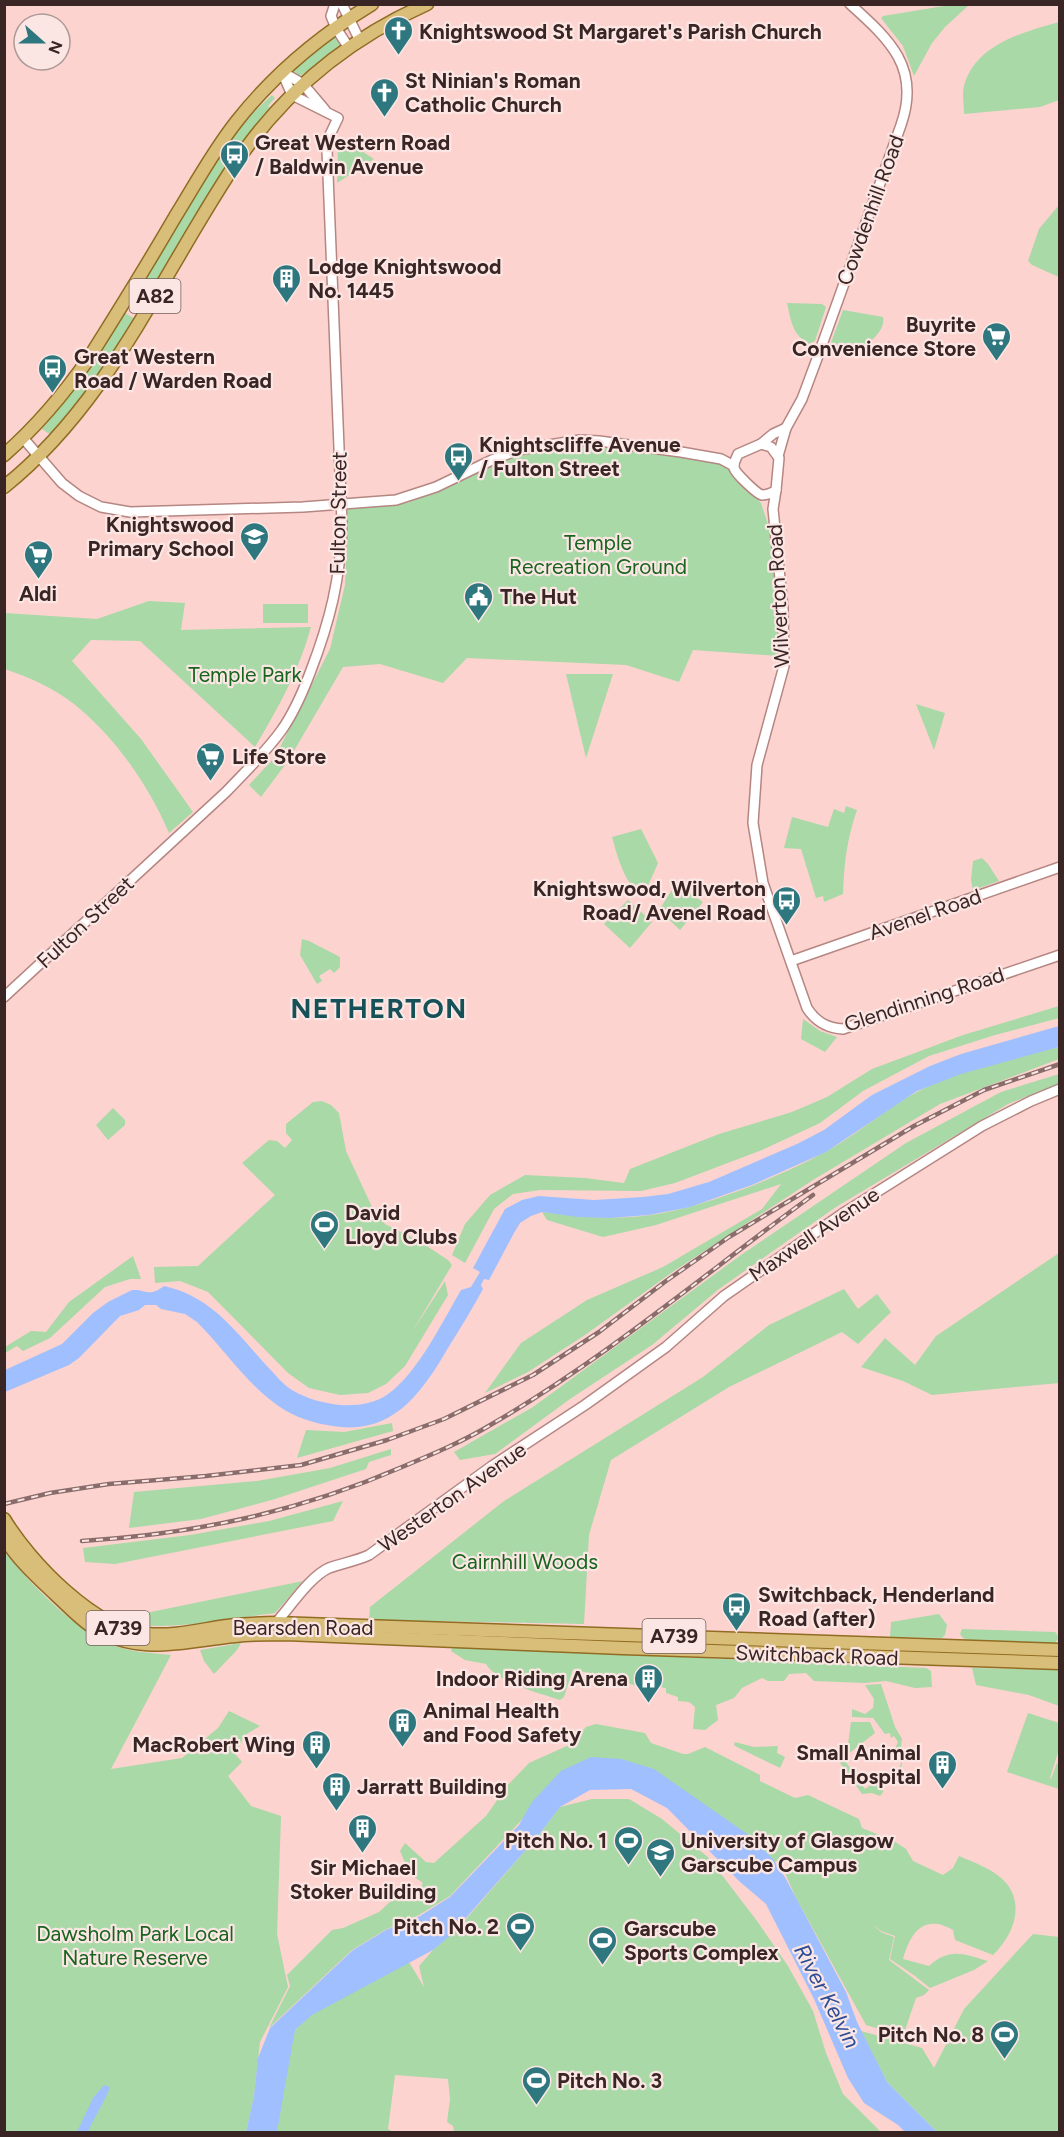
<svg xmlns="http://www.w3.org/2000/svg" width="1064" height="2137" font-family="Figtree,sans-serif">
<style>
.green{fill:#a8d9a7}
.water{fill:#a0bfff}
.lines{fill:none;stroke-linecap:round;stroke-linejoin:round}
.tertiary-casing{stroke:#b58682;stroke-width:12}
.primary-casing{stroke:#916c22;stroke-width:15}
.tertiary{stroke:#fff;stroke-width:9}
.primary{stroke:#d9be7a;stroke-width:12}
.rail-casing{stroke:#8a6d6b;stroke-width:4.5}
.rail{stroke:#fbe6e4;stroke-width:2;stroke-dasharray:7;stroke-linecap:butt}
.labels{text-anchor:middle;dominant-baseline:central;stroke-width:4.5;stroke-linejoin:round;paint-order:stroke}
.shield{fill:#fbe6e4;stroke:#73605e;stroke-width:1.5}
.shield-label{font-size:20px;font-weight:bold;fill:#392624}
.poi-label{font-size:21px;font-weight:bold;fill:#392624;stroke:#fbe6e4;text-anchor:start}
.street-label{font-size:21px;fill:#392624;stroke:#fbe6e4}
.park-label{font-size:21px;fill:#17641e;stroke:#fbe6e4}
.water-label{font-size:22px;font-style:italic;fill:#2d4d97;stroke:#fbe6e4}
.district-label{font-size:27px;font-weight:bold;letter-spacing:1.5px;fill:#155157;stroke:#fbe6e4}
</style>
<rect width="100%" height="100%" fill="#fcd3cf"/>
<g class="green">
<path d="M956 4 969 5 945 27 932 43 914 76 903 46 881 18 883 16Z"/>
<path d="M1059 22V100L1040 107 964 114C964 105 962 94 964 86 975 44 1024 32 1059 22Z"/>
<path d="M339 36 344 44 299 77 292 71 328 40Z"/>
<path d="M272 95 275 98 268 106 271 109 154 286 149 288 143 282 201 182 241 124Z"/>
<path d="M346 141 374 159 337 183 338 146Z"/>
<path d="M1059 205V277L1032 265 1028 261 1039 229Z"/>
<path d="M787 303 822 304 826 307 815 341 809 344C792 334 791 321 787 303Z"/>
<path d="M843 310 883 317C886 330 869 345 857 349 849 352 840 352 832 354L829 348Z"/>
<path d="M125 313 135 319 98 378 51 435 42 429 87 373Z"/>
<path d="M592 443 726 465 761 503 772 536 779 656 693 650 679 682 626 665 467 658 443 683 380 664 343 667 288 761 261 797 249 785 275 757 330 649 345 585 348 509 407 503 521 452Z"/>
<path d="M149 601 185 603 181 630 311 627C299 671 278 708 255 747L140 641 91 640 72 661 141 739 193 812 169 833C148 784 115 737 74 704 54 688 28 677 5 669V613L97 619Z"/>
<rect x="263" y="604" width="45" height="19"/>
<path d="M566 674H613L586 758Z"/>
<path d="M916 704 945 713 934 750Z"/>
<path d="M846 806 857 810C847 838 844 864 843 894L824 902 823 896 816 898 801 849 784 848 792 817 828 827 834 809 844 813Z"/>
<path d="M641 829 658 863 643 897C624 883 618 858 612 837Z"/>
<path d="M982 858 988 864 999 881 973 890 971 880 973 861Z"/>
<path d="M676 884 703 902 680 930 659 910Z"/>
<path d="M628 900 652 922 630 948 604 924Z"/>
<path d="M302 939 309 941 340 957V967L334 973 330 969 319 976 322 981 317 984 300 955Z"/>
<path d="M1059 1006V1018L995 1035 929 1056 863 1091 820 1123 762 1150 675 1183 641 1191 540 1190 513 1194 494 1209 465 1263 452 1255 465 1224 490 1195 525 1175 585 1178 624 1183 630 1169 719 1134 792 1112 827 1097 872 1069 963 1035Z"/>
<path d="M803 1019 820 1031 837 1037 825 1052 801 1039Z"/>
<path d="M1059 1047V1059L940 1104 813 1180 674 1271 585 1335 528 1372 485 1393 521 1343 587 1300 663 1267 762 1209 781 1184 656 1225 603 1237 547 1220 542 1212C578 1217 614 1220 651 1215 707 1206 775 1179 825 1152 857 1135 885 1109 917 1092 957 1070 1015 1058 1059 1047Z"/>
<path d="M1059 1074V1084L1008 1104 836 1207 719 1289 652 1345 570 1399 495 1454 460 1460 454 1452 533 1407 741 1255 906 1143 1001 1092Z"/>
<path d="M322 1101 331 1105 339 1113 346 1151 372 1207 385 1224 419 1241 448 1260 452 1265 412 1332 445 1281 448 1295 405 1366 386 1384 368 1393 340 1395 309 1388 288 1373 208 1292 180 1281 155 1283 154 1267 198 1266 275 1195 242 1163 269 1140 277 1141 285 1148 292 1140 286 1133V1124L313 1102Z"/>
<path d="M113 1108 125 1120V1125L108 1140 96 1125Z"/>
<path d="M1059 1253V1383L932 1395 903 1381 861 1367 885 1338 915 1365 936 1336Z"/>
<path d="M133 1256 141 1279H130L105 1287 50 1338 23 1351 17 1346 5 1353V1347L31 1331 46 1332 69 1302Z"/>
<path d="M844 1289 858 1309 877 1294 891 1312 858 1344 842 1332 729 1387 611 1460 589 1535 584 1624 369 1620 370 1607 504 1501 703 1377 769 1325Z"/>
<path d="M392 1423 393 1431 297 1458 306 1430 344 1432Z"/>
<path d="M391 1449V1455L369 1462 366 1469 275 1499 201 1519 129 1528 134 1492 257 1481 330 1468Z"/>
<path d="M343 1501 333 1521 115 1564 85 1562 83 1548 190 1535 269 1521Z"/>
<path d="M5 1552C29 1583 75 1630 112 1645 131 1652 151 1653 171 1655L111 1769 182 1758 218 1728 229 1711 260 1726 245 1735 235 1754 242 1762 228 1776 251 1806 281 1816 277 1934 288 1987 260 2042 254 2096 246 2132H5Z"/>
<path d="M303 1581 275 1613C234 1618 169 1632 130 1623L136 1615Z"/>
<path d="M939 1614 947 1625 945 1635 942 1638 890 1637 891 1622Z"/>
<path d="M962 1629 1055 1632 1057 1634 1058 1639 1055 1643 967 1640 963 1638 960 1634Z"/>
<path d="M241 1643 237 1650 214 1674 204 1661 200 1650Z"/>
<path d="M455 1647 926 1668 931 1671 932 1687 915 1688 886 1681 865 1683 814 1681 806 1673 789 1674 784 1681H768L762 1678 742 1688 734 1698 716 1705 718 1720 705 1730 693 1729 695 1707 689 1702 678 1701V1697L666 1693V1688L660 1687 657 1691 573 1669 564 1697 560 1700C541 1694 496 1682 486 1664L465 1660 451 1651 452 1648Z"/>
<path d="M972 1668 1059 1670V1706L1029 1695 976 1685Z"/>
<path d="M881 1684 895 1727 902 1739C900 1748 902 1755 902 1763 901 1773 895 1783 892 1792L901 1763 895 1749 898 1742 894 1736 891 1738 890 1733 885 1734 873 1718 852 1717V1709L865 1714 873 1708 874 1699 865 1685Z"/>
<path d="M1028 1713 1059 1723V1749L1050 1778 1051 1779 1057 1763 1059 1764V1789L1007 1772Z"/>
<path d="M851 1722H870L875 1733 843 1758 865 1789 888 1773 883 1792 880 1796 872 1793 862 1794 836 1757 848 1744Z"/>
<path d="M596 1724 645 1733 651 1743 683 1754H688L705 1747 760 1775V1781L795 1798 808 1795 859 1819 862 1828 894 1841 906 1849 913 1861 943 1875 953 1868 959 1856C975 1863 996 1870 1007 1884 1025 1907 1012 1937 993 1955L955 1940 953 1930C924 1913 910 1933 903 1959L929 1966C950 1947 963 1954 988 1961L974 1970 930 1988 915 1976 890 1959 895 1936 881 1931 872 1924 881 1932 894 1937 889 1960 929 1990 924 1995 916 1998 903 2036 866 2025 796 1898 785 1873 792 1866 782 1858 774 1863 666 1780 546 1794 450 1896 419 1915 385 1930 352 1950 269 2028 290 1986 287 1975 332 1930 343 1928 379 1912 402 1891 421 1887 423 1883 410 1874 400 1851 405 1843 426 1862 434 1863 486 1816 507 1786 529 1763 569 1745 586 1727Z"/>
<path d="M735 1742 754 1747 778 1746 777 1753 785 1757 780 1768 737 1747 734 1745Z"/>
<path d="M592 1799H629L662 1819 709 1858 757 1921 788 1966 813 2011 826 2053 843 2094 881 2132H454L453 2126 447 2122 450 2099 448 2079 395 2075 388 2129 393 2132H277C280 2114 289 2039 297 2028 311 2009 385 1974 409 1962L424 1987 419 1966 433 1950 460 1926 538 1836 560 1807Z"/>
<path d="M1033 1934 1059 1937V2132H937L887 2082 861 2031 922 2048 934 2068 964 2009Z"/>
</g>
<g class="water">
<path d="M1059 1026V1047L961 1074 917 1091 826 1152 752 1185 690 1207 649 1215 610 1218 577 1217 542 1212 531 1216 520 1223 514 1233 489 1280 484 1279 481 1285 483 1289C472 1309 460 1329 448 1348 420 1396 390 1438 327 1425 308 1422 288 1414 273 1402 244 1380 223 1348 197 1322L185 1314 161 1309 156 1305H145L139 1310 120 1316 79 1358 69 1365 5 1392V1370L62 1344 93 1313 108 1302 132 1290C147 1289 148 1298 164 1286 211 1296 236 1332 266 1365 275 1374 282 1384 292 1390 307 1399 323 1403 340 1405 356 1406 375 1404 388 1394 417 1374 443 1321 461 1290L471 1287 480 1272 473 1268 505 1209 522 1200 539 1196 594 1200 643 1197 668 1194 709 1182 797 1144 824 1130 872 1095 930 1066 961 1054Z"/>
<path d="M591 1757 621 1759 654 1769 750 1836 773 1859 786 1879 846 1992 857 2022 887 2082 937 2132H905L898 2125 864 2103 848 2078 814 1999 766 1904 739 1881 667 1808 631 1789 590 1790 560 1807 538 1836 451 1935 433 1950 312 2015 296 2029 294 2035 277 2132H246L254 2096 258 2058 270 2028 353 1950 386 1930 420 1916 450 1897 519 1825 532 1802 561 1771Z"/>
<path d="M104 2085 110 2087C104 2103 94 2117 88 2132H77L93 2098Z"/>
</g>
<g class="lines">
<defs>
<g id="tertiary">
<path d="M335 4 331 16 336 28 349 48"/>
<path d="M342 4 360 41"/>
<path d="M282 72 303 84 325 110"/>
<path d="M23 438 62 483 79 496 101 507 130 512 303 507 396 500 436 487 492 460 518 450 580 440 599 441 681 452 721 459 734 466"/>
<path d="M761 444 771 447 779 458 776 490C772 493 768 495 762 495 757 494 736 474 734 468 733 463 736 459 738 454Z"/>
<path d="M761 444 773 434 786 428"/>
<path d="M778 456 786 428 802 399 818 356 901 125C921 68 890 40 850 4"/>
<path d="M776 490 773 509 783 608 784 666 757 765 753 823 763 883 807 1008C816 1022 827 1028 843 1029L1060 955"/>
<path d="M791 961 1060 867"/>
<path d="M4 997 226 792C245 772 265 753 281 731 294 713 302 694 310 673 330 621 341 578 342 522L327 150V141L338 118 292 95 282 72"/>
<path d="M274 1625C288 1610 310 1576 329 1568 343 1563 356 1561 369 1555L492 1466 585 1405 666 1347 724 1296 845 1212 982 1126 1031 1101 1060 1089"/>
</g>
<g id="primary">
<path d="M4 455C37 426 64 394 89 358 118 312 147 265 175 217 195 185 213 151 237 121 274 74 321 35 372 4"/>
<path d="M4 487C89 419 139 323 193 232 211 202 229 171 250 143 296 82 357 35 427 4"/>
<path d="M4 1519C30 1562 95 1630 147 1634 177 1637 206 1628 235 1625 249 1624 262 1623 276 1623L1060 1650"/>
<path d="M4 1537C18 1560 37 1577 56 1595 68 1606 78 1617 91 1626 139 1657 184 1641 235 1636 252 1634 269 1634 286 1634L623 1648 1060 1663"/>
</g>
</defs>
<use href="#tertiary" class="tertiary-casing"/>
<use href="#primary" class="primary-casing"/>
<use href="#tertiary" class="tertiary"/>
<use href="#primary" class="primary"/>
<defs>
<g id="rail">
<path d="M4 1504 50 1493 109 1484 206 1476 301 1465 387 1440 444 1419 533 1375 599 1332 666 1281 729 1237 914 1126 984 1090 1060 1064"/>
<path d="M82 1541C195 1534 298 1512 402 1467 433 1454 464 1441 492 1424 606 1358 707 1272 813 1195"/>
</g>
</defs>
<use href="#rail" class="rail-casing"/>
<use href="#rail" class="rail"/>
</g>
<defs>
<symbol id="church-pin" viewBox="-11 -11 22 30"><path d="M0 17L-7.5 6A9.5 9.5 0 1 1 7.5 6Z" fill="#2e777e" stroke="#fbe6e4"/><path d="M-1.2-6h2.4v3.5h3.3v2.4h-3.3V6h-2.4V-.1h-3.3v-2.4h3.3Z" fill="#fff"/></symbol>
<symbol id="bus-pin" viewBox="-11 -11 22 30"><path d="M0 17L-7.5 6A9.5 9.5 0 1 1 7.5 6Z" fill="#2e777e" stroke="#fbe6e4"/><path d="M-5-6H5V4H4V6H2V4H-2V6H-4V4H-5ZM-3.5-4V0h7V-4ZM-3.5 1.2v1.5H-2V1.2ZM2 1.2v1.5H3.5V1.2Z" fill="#fff"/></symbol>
<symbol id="building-pin" viewBox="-11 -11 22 30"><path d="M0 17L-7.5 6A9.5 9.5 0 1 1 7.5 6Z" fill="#2e777e" stroke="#fbe6e4"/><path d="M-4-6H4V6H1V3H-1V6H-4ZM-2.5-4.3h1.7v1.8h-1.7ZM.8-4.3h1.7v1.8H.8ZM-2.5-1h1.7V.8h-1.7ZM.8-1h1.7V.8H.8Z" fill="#fff"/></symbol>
<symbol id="supermarket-pin" viewBox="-11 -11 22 30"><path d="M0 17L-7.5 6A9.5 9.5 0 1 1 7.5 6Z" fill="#2e777e" stroke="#fbe6e4"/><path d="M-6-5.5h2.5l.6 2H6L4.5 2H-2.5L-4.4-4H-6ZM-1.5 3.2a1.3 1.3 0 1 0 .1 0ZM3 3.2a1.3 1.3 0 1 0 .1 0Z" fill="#fff"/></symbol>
<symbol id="school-pin" viewBox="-11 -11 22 30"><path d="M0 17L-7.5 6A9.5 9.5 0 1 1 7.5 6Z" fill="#2e777e" stroke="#fbe6e4"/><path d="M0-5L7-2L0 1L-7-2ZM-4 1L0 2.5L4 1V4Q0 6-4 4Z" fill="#fff"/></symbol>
<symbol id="civic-pin" viewBox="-11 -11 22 30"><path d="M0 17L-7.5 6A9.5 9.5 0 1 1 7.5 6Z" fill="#2e777e" stroke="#fbe6e4"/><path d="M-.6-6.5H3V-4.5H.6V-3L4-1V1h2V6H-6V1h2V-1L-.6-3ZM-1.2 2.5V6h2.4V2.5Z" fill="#fff"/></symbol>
<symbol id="stadium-pin" viewBox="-11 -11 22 30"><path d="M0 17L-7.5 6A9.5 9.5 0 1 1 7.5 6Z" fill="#2e777e" stroke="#fbe6e4"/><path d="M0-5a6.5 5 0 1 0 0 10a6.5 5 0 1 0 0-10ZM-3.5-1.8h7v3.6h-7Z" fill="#fff"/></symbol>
<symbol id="university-pin" viewBox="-11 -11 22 30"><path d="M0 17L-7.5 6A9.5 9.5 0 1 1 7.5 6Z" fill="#2e777e" stroke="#fbe6e4"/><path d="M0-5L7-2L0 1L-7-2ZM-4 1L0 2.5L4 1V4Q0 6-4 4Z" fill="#fff"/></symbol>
</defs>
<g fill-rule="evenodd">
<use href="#church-pin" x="382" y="14" width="33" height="45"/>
<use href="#church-pin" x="368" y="76" width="33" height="45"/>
<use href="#bus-pin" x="218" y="138" width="33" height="45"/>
<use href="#building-pin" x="270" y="262" width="33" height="45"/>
<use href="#supermarket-pin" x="980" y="320" width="33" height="45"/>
<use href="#bus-pin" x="36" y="352" width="33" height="45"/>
<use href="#bus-pin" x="442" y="440" width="33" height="45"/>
<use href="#school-pin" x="238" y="520" width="33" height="45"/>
<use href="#supermarket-pin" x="22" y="538" width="33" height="45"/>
<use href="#civic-pin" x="462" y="580" width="33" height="45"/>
<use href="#supermarket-pin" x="194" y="740" width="33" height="45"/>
<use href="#bus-pin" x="770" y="884" width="33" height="45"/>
<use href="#stadium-pin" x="308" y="1208" width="33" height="45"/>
<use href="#bus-pin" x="720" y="1590" width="33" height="45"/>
<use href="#building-pin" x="632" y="1662" width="33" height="45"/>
<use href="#building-pin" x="386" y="1706" width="33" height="45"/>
<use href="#building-pin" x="300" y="1728" width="33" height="45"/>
<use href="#building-pin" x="926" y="1748" width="33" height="45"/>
<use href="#building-pin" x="320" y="1770" width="33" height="45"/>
<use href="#building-pin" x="346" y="1812" width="33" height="45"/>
<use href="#stadium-pin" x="612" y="1824" width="33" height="45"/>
<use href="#university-pin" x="644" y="1836" width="33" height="45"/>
<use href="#stadium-pin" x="504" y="1910" width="33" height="45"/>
<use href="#stadium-pin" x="586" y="1924" width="33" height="45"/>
<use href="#stadium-pin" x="988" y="2018" width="33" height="45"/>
<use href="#stadium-pin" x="520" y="2064" width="33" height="45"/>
</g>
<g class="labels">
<g class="shield">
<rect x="129.5" y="279" width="51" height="34" rx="4.5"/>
<rect x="86.5" y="1611" width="63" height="34" rx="4.5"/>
<rect x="642.5" y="1619" width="63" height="34" rx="4.5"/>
</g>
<g class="shield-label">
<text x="155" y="296">A82</text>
<text x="118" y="1628">A739</text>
<text x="674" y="1636">A739</text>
</g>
<g class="poi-label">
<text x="419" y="31">Knightswood St Margaret's Parish Church</text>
<text x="405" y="80">St Ninian's Roman<tspan x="405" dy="24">Catholic Church</tspan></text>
<text x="255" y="142">Great Western Road<tspan x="255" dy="24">/ Baldwin Avenue</tspan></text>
<text x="308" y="266">Lodge Knightswood<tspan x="308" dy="24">No. 1445</tspan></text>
<text x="976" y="324" text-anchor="end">Buyrite<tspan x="976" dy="24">Convenience Store</tspan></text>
<text x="74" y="356">Great Western<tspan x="74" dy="24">Road / Warden Road</tspan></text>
<text x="479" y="444">Knightscliffe Avenue<tspan x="479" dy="24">/ Fulton Street</tspan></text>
<text x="234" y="524" text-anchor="end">Knightswood<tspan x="234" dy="24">Primary School</tspan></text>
<text x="38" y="593" text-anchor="middle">Aldi</text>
<text x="500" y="596">The Hut</text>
<text x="232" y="756">Life Store</text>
<text x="766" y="888" text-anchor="end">Knightswood, Wilverton<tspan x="766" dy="24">Road/ Avenel Road</tspan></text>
<text x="345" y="1212">David<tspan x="345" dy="24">Lloyd Clubs</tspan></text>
<text x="758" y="1594">Switchback, Henderland<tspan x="758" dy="24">Road (after)</tspan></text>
<text x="628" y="1678" text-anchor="end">Indoor Riding Arena</text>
<text x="423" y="1710">Animal Health<tspan x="423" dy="24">and Food Safety</tspan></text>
<text x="295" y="1744" text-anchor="end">MacRobert Wing</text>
<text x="921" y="1752" text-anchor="end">Small Animal<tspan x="921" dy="24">Hospital</tspan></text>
<text x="357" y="1786">Jarratt Building</text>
<text x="607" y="1840" text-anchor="end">Pitch No. 1</text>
<text x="681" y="1840">University of Glasgow<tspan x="681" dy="24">Garscube Campus</tspan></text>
<text x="363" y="1867" text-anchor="middle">Sir Michael<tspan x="363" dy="24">Stoker Building</tspan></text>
<text x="499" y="1926" text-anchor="end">Pitch No. 2</text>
<text x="624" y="1928">Garscube<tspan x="624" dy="24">Sports Complex</tspan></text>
<text x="984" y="2034" text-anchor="end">Pitch No. 8</text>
<text x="557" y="2080">Pitch No. 3</text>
</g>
<g class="street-label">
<text transform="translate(870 210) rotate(-70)">Cowdenhill Road</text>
<text transform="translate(338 513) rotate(-89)">Fulton Street</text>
<text transform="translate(778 596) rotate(-93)">Wilverton Road</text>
<text transform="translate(925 914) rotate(-19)">Avenel Road</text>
<text transform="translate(85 922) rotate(-43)">Fulton Street</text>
<text transform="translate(924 999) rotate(-18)">Glendinning Road</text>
<text transform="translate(814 1234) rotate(-34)">Maxwell Avenue</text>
<text transform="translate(452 1497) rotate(-35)">Westerton Avenue</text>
<text x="303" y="1627">Bearsden Road</text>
<text transform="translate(817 1655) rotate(2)">Switchback Road</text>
</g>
<g class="park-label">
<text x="598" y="542">Temple<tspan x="598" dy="24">Recreation Ground</tspan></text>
<text x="245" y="674">Temple Park</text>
<text x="525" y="1561">Cairnhill Woods</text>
<text x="135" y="1933">Dawsholm Park Local<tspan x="135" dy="24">Nature Reserve</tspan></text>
</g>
<g class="water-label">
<text transform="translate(827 1996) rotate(62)">River Kelvin</text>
</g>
<g class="district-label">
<text x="379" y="1008">NETHERTON</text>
</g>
</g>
<rect width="1064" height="2137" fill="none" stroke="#392624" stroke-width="12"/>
<g transform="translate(42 42) rotate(111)"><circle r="28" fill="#fbe6e4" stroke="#ad9997" stroke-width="1.5"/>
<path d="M0-4.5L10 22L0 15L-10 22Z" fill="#2e777e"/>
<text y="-9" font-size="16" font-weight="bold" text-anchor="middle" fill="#392624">N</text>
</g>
</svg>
